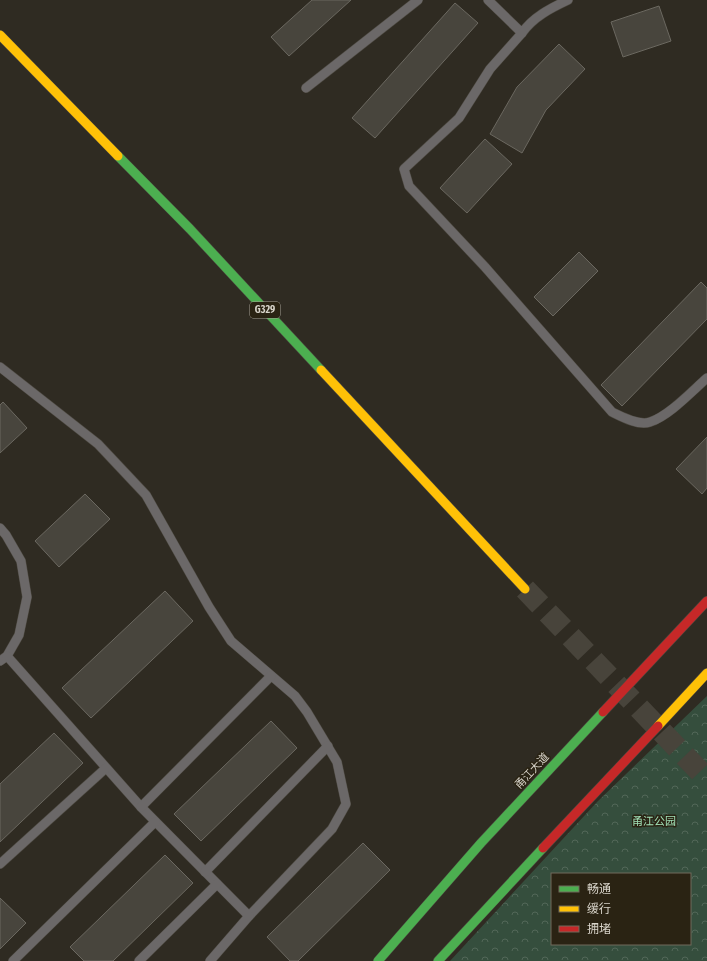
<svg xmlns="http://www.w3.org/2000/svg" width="707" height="961" font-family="'Fira Sans Condensed','Noto Sans SC',sans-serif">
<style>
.park{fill:url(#park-crowns);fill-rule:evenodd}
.building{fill:#48453d;stroke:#6b6860}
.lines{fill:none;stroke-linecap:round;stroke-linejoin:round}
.highway-tunnel{stroke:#48443b;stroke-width:22;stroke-dasharray:22 11;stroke-linecap:butt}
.lane-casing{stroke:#4d4941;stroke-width:10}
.fast-casing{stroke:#4d4941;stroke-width:10}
.slow-casing{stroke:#4d4941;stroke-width:10}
.jam-casing{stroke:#4d4941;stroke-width:10}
.lane{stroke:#6b6868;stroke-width:9}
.fast{stroke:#4caf50;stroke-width:9}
.slow{stroke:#ffc107;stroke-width:9}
.jam{stroke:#c62828;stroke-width:9}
.labels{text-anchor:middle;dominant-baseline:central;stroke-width:3;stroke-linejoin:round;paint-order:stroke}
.shield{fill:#2a2313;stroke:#a49f93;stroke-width:1}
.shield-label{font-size:10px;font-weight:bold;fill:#d8d4ca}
.street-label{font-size:11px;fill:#d8d4ca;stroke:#2a2313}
.park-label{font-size:11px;fill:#a1e1b7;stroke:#2a2313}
</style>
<defs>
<pattern id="park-crowns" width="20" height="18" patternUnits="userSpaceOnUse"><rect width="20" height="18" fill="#354e3d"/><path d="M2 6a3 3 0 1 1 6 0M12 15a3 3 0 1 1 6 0" fill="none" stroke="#526758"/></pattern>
</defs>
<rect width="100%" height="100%" fill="#2f2b22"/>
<path class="park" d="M707 696V961H450L598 801ZM552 874H690V944H552Z"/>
<g class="building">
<path d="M312 0H351L289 56 271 37Z"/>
<path d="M455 3 478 23 375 138 352 118Z"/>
<path d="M659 6 671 41 623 57 611 22Z"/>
<path d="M559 44 585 69 546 110 522 153 490 134 517 87Z"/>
<path d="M485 139 512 164 467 213 440 188Z"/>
<path d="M579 252 598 271 553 316 534 297Z"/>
<path d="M701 282 707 288V319L622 406 601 385Z"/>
<path d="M3 402 27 428 0 453V405Z"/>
<path d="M707 437V488L702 494 676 469Z"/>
<path d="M85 494 110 519 59 567 35 541Z"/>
<path d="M165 591 193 621 91 718 62 688Z"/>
<path d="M271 721 297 748 201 841 174 814Z"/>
<path d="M54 733 83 763 0 842V784Z"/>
<path d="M363 843 390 870 298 961H290L267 937Z"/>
<path d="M165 855 193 883 113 961H84L70 947Z"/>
<path d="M0 898 26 923 0 949Z"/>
</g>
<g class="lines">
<path class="highway-tunnel" d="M525 589 707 779"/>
<defs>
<g id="lane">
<path d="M488 0 522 33C533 17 551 8 568 0"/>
<path d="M522 33 490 69 459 118 404 169 409 186 485 267 612 412C622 417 639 426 650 422 669 416 692 391 707 378"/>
<path d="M306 88 418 0"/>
<path d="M0 367 98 444 146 495 209 607 231 641 295 696 307 712 337 762 346 804 332 829 249 916 210 961"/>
<path d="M0 528 6 535 21 561 27 597 19 635 7 656 0 661"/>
<path d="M7 656 141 807 249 916"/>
<path d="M141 807 271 676"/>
<path d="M0 864 106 768"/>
<path d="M205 872 328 746"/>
<path d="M13 961 155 822"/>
<path d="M139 961 217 884"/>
</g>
<g id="fast">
<path d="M118 156 190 229 321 370"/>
<path d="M378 961 481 843 603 712"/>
<path d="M438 961 543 848"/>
</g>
<g id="slow">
<path d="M0 35 118 156"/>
<path d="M321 370 525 589"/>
<path d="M658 726 707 673"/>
</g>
<g id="jam">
<path d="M603 712 707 601"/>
<path d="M543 848 658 726"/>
</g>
</defs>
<use href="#lane" class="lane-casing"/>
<use href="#fast" class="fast-casing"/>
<use href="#slow" class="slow-casing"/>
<use href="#jam" class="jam-casing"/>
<use href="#lane" class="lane"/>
<use href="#fast" class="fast"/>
<use href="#slow" class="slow"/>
<use href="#jam" class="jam"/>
</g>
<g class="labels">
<rect class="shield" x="250" y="302" width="30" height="16" rx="3"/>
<g class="shield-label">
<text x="265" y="310">G329</text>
</g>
<g class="street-label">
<text transform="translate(532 771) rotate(-47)">甬江大道</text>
</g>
<g class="park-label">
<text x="654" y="821">甬江公园</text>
</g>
</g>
<rect x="551" y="873" width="140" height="72" fill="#2a2313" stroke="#706a5c"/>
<rect x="559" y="886" width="20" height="6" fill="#4caf50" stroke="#706a5c"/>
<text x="587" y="893" font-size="12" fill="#d8d4ca">畅通</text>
<rect x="559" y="906" width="20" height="6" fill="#ffc107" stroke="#706a5c"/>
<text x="587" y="913" font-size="12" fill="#d8d4ca">缓行</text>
<rect x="559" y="926" width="20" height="6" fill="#c62828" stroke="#706a5c"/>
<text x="587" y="933" font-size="12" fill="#d8d4ca">拥堵</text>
</svg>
